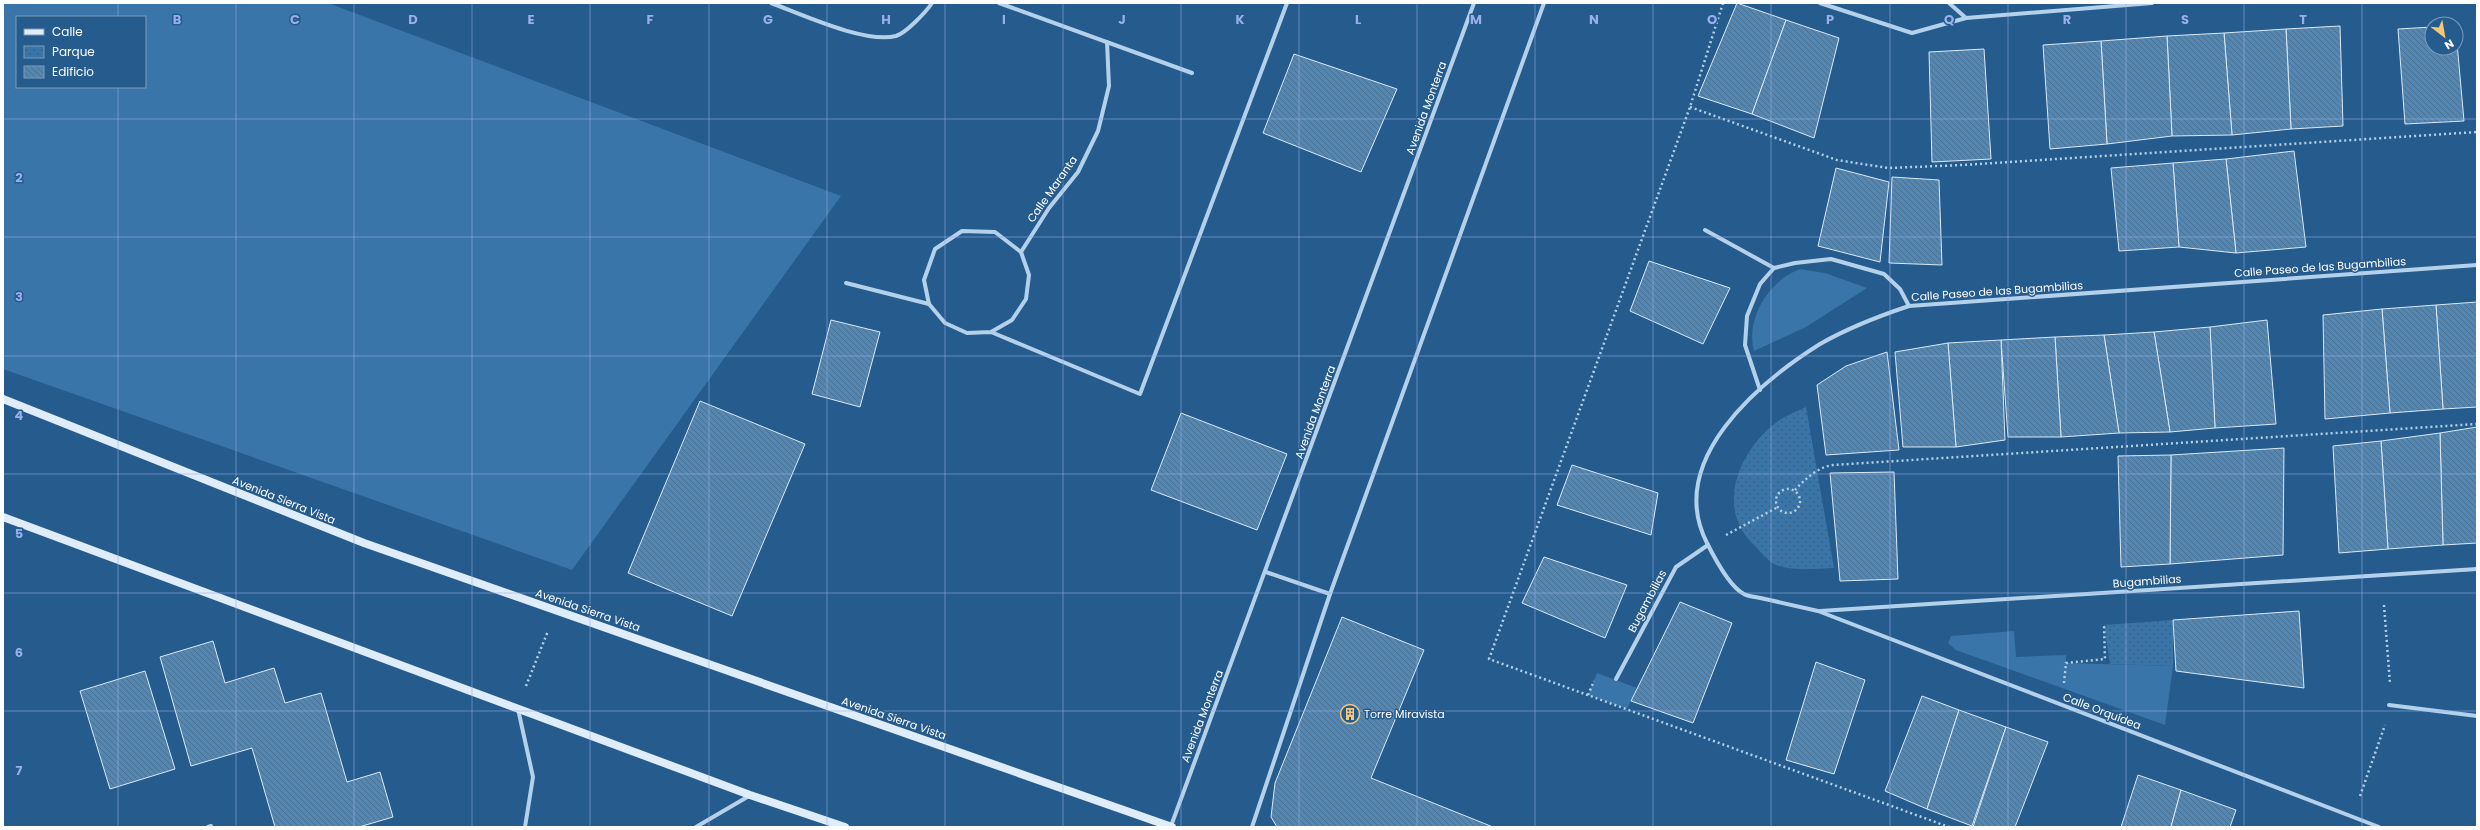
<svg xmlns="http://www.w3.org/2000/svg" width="2480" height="830" font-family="Poppins,sans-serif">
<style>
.grass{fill:#3975a9;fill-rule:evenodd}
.park{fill:url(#park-dots)}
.building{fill:url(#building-back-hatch);stroke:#d9eaf8}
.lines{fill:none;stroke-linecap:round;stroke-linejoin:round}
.path{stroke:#b4d1eb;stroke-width:2.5;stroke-dasharray:2 3;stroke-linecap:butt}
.street{stroke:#b4d1eb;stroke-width:4}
.secondary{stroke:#dfecf9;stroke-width:8}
.grid{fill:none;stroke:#99afed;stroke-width:1;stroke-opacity:0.55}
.labels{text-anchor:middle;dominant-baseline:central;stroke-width:3;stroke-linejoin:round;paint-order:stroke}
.street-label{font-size:11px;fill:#fff;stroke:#255b8d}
.poi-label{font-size:11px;fill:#fff;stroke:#255b8d;text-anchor:start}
.grid-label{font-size:13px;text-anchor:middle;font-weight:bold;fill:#99afed;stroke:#255b8d;stroke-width:3;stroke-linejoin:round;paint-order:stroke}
</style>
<defs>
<pattern id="park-dots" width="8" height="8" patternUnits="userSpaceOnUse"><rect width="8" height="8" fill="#3975a9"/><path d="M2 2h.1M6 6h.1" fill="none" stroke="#435e76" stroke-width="1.8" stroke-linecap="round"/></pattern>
<pattern id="building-back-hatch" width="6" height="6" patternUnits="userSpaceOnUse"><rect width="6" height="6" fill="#5187b5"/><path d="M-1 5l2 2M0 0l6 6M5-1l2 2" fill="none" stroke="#4f6f8b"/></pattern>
</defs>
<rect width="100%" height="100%" fill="#255b8d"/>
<g class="grass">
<path d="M3 3H328L841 196 572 570 3 369ZM17 17H145V87H17Z"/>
<path d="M1800 269 1825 273 1867 288 1806 327 1754 351C1745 318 1770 280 1800 269Z"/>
<path d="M2014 631 2016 657 2066 655V663L2173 666 2165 725 1956 650 1948 643 1951 636Z"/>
<path d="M1597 673 1637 688 1627 709 1588 695Z"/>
</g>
<g class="park">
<path d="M1806 407 1834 568C1816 569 1793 571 1776 565 1768 562 1759 550 1753 544 1716 508 1738 454 1773 425 1782 417 1795 412 1806 407Z"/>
<path d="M2173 620V666L2110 664 2104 625Z"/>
</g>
<g class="building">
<path d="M1737 3 1786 20 1752 114 1698 96Z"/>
<path d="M1786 20 1839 38 1814 138 1752 114Z"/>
<path d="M2340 26 2343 126 2291 129 2286 29Z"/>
<path d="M2432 27V48H2456V32L2464 121 2405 124 2398 29Z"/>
<path d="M2286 29 2291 129 2232 135 2224 33Z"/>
<path d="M2224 33 2232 135 2172 136 2167 36Z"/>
<path d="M2167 36 2172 136 2107 144 2101 41Z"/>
<path d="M2101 41 2107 144 2050 149 2043 45Z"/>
<path d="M1984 49 1991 159 1932 162 1929 52Z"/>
<path d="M1294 54 1397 89 1361 172 1263 133Z"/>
<path d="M2294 151 2306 247 2236 253 2226 159Z"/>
<path d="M2226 159 2236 253 2179 247 2173 163Z"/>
<path d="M2173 163 2179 247 2119 251 2111 168Z"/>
<path d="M1836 168 1889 182 1880 262 1818 246Z"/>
<path d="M1892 177 1939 180 1942 265 1889 263Z"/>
<path d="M1649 261 1730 288 1703 344 1630 311Z"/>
<path d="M2477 302V407L2443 409 2436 305Z"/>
<path d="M2436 305 2443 409 2390 413 2382 309Z"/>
<path d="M2382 309 2390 413 2325 419 2323 315Z"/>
<path d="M831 320 880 332 860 407 812 394Z"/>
<path d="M2267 320 2276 424 2215 428 2210 327Z"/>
<path d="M2210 327 2215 428 2170 432 2154 332Z"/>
<path d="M2154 332 2170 432 2119 433 2104 335Z"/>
<path d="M2104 335 2119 433 2061 437 2055 337Z"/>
<path d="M2055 337 2061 437H2008L2001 340Z"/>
<path d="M2001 340 2005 440 1956 447 1948 343Z"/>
<path d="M1948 343 1956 447H1903L1895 352Z"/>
<path d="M1887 352 1899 450 1826 455 1817 385 1846 366Z"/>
<path d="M700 401 805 444 732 616 628 573Z"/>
<path d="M1181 413 1287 454 1257 530 1151 490Z"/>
<path d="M2477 427V543L2443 545 2440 433Z"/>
<path d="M2440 433 2443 545 2388 549 2381 441Z"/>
<path d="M2381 441 2388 549 2339 553 2333 446Z"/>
<path d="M2284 448 2283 555 2170 564 2171 455Z"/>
<path d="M2171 455 2170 564 2121 567 2118 456Z"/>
<path d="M1572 465 1658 493 1651 535 1557 505Z"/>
<path d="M1894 472 1898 579 1840 581 1830 473Z"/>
<path d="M1544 557 1627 585 1605 638 1522 603Z"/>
<path d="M1680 602 1732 623 1693 723 1631 701Z"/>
<path d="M2299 611 2304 688 2176 671 2173 620Z"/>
<path d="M1342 617 1424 650 1371 778 1493 827H1277L1271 817 1275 783Z"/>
<path d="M213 641 225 683 274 668 285 703 321 693 347 782 380 772 393 817 359 827H275L252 748 191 766 160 657Z"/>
<path d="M1816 662 1865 680 1834 774 1786 760Z"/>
<path d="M145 671 175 769 110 789 80 691Z"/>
<path d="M1922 696 1959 710 1927 809 1885 791Z"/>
<path d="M1959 710 2006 727 1972 826 1927 809Z"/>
<path d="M2006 727 2048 742 2015 827H1973Z"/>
<path d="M2138 775 2181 790 2171 827H2121Z"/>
<path d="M2181 790 2236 810 2230 827H2171Z"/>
</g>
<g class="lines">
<g class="path">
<path d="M1723 3 1690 107 1489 659 1949 827"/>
<path d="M1690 107 1837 160 1888 168 1963 165 2477 132"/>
<circle cx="1788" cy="501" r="12"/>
<path d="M1795 490C1805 479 1818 467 1833 465L2477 424"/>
<path d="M1726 535 1778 507"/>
<path d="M2384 605 2390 684"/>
<path d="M2064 683 2066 663 2105 659 2104 625"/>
<path d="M526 686 548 631"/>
<path d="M1588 695 1594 681"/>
<path d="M2360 796 2385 725"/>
</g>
<g class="street">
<path d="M771 3C801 14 865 44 896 36 906 33 926 12 932 3"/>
<path d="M999 3 1192 73"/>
<path d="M1820 3 1912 33 1966 18 2152 3"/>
<path d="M1949 3 1966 18"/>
<path d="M1705 230 1774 268"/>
<path d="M1021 252 1049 208 1078 172 1098 131 1109 86 1107 42"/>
<path d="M846 283 929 304"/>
<path d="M991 332 1012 320 1026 299 1029 275 1021 252 995 232 962 231 935 249 924 280 929 304 945 323 967 333 991 332 1140 394 1287 3"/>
<path d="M1760 390 1745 345 1747 316 1760 284 1774 268 1795 263 1831 259 1884 274 1900 289 1909 306"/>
<path d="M1266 572 1330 594"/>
<path d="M1820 611 2477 569"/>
<path d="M1616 679 1676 567 1708 545"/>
<path d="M2389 705 2477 716"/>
<path d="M518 709 533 777 525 827"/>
<path d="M1171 826 1474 3"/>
<path d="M208 827 211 826"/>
<path d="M696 827 749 796"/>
<path d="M1252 827 1330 594 1544 3"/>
<path d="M2379 827 1818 611C1800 607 1782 603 1765 599 1758 597 1749 597 1744 594 1730 587 1714 557 1707 543 1665 461 1758 383 1820 344 1848 328 1879 316 1909 306L2477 265"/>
</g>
<g class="secondary">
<path d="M3 399 364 543 1172 827"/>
<path d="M3 517 750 795 845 827"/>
</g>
</g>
<path class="grid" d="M118 3V17M236 3V827M354 3V827M472 3V827M590 3V827M709 3V827M827 3V827M945 3V827M1063 3V827M1181 3V827M1299 3V827M1417 3V827M1535 3V827M1653 3V827M1771 3V827M1890 3V827M2008 3V827M2126 3V827M2244 3V827M2362 3V827M118 87V827M3 119H2477M3 237H2477M3 356H2477M3 474H2477M3 593H2477M3 711H2477"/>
<defs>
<symbol id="building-ring" viewBox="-11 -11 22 22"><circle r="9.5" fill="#255b8d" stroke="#f4c678" stroke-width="1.5"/><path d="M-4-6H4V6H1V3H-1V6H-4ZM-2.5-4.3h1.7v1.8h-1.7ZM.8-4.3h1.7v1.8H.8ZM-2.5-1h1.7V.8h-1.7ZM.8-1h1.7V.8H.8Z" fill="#f4c678"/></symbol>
</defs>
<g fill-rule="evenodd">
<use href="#building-ring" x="1339" y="703" width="22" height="22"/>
</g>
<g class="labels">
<g class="street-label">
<text transform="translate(1426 108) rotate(-70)">Avenida Monterra</text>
<text transform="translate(1052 189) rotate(-55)">Calle Maranta</text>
<text transform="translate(2320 267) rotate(-4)">Calle Paseo de las Bugambilias</text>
<text transform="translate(1997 291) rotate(-4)">Calle Paseo de las Bugambilias</text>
<text transform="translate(1315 412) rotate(-70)">Avenida Monterra</text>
<text transform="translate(284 500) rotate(22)">Avenida Sierra Vista</text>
<text transform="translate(2147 581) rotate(-4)">Bugambilias</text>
<text transform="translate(1647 601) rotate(-62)">Bugambilias</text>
<text transform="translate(588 610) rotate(19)">Avenida Sierra Vista</text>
<text transform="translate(2102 711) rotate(21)">Calle Orquídea</text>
<text transform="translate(1202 716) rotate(-69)">Avenida Monterra</text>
<text transform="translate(894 718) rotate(19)">Avenida Sierra Vista</text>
</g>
<g class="poi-label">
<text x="1364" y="714">Torre Miravista</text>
</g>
</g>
<g class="grid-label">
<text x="177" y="24">B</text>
<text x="295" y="24">C</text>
<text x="413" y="24">D</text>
<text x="531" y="24">E</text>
<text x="650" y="24">F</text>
<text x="768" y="24">G</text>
<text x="886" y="24">H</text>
<text x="1004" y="24">I</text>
<text x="1122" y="24">J</text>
<text x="1240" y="24">K</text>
<text x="1358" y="24">L</text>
<text x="1476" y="24">M</text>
<text x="1594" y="24">N</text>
<text x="1712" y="24">O</text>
<text x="1830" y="24">P</text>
<text x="1949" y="24">Q</text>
<text x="2067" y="24">R</text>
<text x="2185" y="24">S</text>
<text x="2303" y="24">T</text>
<text x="19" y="182">2</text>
<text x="19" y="301">3</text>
<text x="19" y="420">4</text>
<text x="19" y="538">5</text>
<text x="19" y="657">6</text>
<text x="19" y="775">7</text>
</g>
<rect width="2480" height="830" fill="none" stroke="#ffffff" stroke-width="8"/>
<rect x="16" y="16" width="130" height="72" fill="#255b8d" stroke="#7c9dbb"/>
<rect x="24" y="29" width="20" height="6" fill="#dfecf9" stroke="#7c9dbb"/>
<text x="52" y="36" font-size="12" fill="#ffffff">Calle</text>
<rect x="24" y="46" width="20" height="12" fill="url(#park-dots)" stroke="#7c9dbb"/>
<text x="52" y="56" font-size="12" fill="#ffffff">Parque</text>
<rect x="24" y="66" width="20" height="12" fill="url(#building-back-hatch)" stroke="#7c9dbb"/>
<text x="52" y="76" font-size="12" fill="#ffffff">Edificio</text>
<g transform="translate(2444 36) rotate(149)"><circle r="19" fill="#255b8d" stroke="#7c9dbb"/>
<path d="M0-3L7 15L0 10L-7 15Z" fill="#f4c678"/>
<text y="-6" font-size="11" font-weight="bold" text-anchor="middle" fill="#ffffff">N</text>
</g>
</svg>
